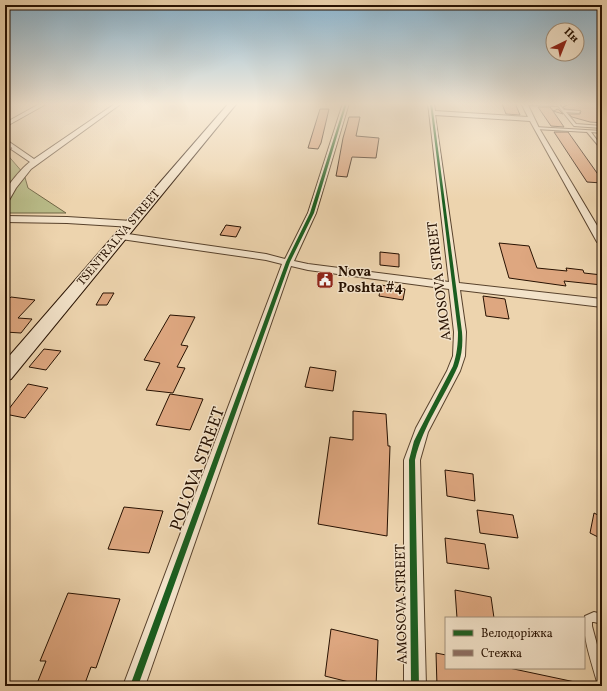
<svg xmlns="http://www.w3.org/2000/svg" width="607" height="691" font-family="Vollkorn,serif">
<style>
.green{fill:#b9bc89;stroke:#706645}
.building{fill:#dea780;stroke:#271101}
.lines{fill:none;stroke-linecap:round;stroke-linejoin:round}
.service-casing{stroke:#58422c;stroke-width:2}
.minor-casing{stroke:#58422c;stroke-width:2}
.secondary-casing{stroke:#271101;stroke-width:2}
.service{fill:#f3e3ca;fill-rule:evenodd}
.minor{fill:#f3e3ca;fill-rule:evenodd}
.secondary{fill:#f3e3ca;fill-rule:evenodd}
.quiet{stroke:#8d6e63;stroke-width:2;stroke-dasharray:4 2;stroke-linecap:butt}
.cycleway-casing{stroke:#f3e3ca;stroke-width:3}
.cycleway{fill:#1b5e20;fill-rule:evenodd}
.labels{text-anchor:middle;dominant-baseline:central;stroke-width:3;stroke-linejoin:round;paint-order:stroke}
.far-street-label{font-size:12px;fill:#271101;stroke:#f3e3ca}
.poi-label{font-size:14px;font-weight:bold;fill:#271101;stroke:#f3e3ca;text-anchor:start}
.street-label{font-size:14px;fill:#271101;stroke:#f3e3ca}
.near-street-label{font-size:17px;fill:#271101;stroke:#f3e3ca}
</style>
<rect width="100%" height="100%" fill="#edd4ae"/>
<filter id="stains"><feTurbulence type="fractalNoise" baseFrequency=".005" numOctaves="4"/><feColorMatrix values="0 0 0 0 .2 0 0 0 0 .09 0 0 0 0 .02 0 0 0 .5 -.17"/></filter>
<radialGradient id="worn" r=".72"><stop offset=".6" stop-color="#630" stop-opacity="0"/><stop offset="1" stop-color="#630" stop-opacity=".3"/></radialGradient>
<path class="green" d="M5 152 24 174 28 188 66 213H5Z"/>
<g class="building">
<path d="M505 103H515L520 115 506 114 502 104Z"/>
<path d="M572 103 602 104V123L590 122 572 117 569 114H580L581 111 565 109 563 107Z"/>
<path d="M538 107H550L553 111 558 109 563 114 553 111 564 127 551 126Z"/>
<path d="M320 109H329L321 143 318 149 308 148Z"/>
<path d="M349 117H360L356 136 379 138 376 158 352 157 347 177 336 176 343 138Z"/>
<path d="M554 132H568L602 180V183L587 182Z"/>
<path d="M226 225 241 227 236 237 220 235Z"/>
<path d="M499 243 529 246 537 268 567 271 566 268 583 270 584 273 602 275V285L564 281 566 286 509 278Z"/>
<path d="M380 252 399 254V267L380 265Z"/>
<path d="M381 285 405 289 403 300 379 296Z"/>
<path d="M103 293H114L107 305H96Z"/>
<path d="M483 296 505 299 509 319 486 316Z"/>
<path d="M11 297 35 300 18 318 32 319 21 333 5 332V303Z"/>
<path d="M170 315 195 317 181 345 188 346 177 367 185 368 173 393 146 390 160 363 144 360Z"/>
<path d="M44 349 61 351 46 370 29 367Z"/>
<path d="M310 367 336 371 333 391 305 387Z"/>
<path d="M28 384 48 388 25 418 5 414Z"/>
<path d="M170 394 203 399 190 430 156 425Z"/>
<path d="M353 411 386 414 388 446H390L387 536 318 524 330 437 353 440Z"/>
<path d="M445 470 473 474 475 501 447 496Z"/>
<path d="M124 507 163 511 149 553 108 549Z"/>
<path d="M477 510 513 515 518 538 480 533Z"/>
<path d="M594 513 602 517V539L590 533Z"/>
<path d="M445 538 485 544 489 569 447 563Z"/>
<path d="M455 590 491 597 494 618H457Z"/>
<path d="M68 593 120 599 96 668 91 667 84 686H36L46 661H40Z"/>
<path d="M331 629 378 640 376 686H365L325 676Z"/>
<path d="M436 653 446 655V668H509L575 682 574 686H437Z"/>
</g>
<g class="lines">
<defs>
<g id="service">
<path d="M524 103 557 104 556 103H558L564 110 580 111 579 113 566 112 576 124 602 126V128L574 126 558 106 525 105Z"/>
<path d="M535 127 602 131V133L591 132 602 147V150L587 132 536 129Z"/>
<path d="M594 612 602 614V624L594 622H592V626L602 663V686H598L597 682C592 663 581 634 585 616Z"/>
</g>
<g id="minor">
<path d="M41 103H48L5 127V123Z"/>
<path d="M116 103H122L31 169 16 188 8 202H5C5 200 4 195 5 193 7 185 23 167 30 162L5 145V139L34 159Z"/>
<path d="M343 103H349L316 213 294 261 308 264 449 282 428 103H434L435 111 528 117 521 103H527L539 128 602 234V245L597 242 530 121 435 115 459 283 602 299V307L460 290 466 332 465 356 460 371 428 432 420 460 426 686H404V460L416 428 447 371 453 356 454 332 449 289 308 270 291 266 145 686H123L282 264 266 260 121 239 117 236 121 233 266 254 285 259 308 213Z"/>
<path d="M5 216 67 217 132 221 136 224 132 227 67 223 5 222Z"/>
</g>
<path id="secondary" d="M229 103H237L11 379 5 381V361Z"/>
</defs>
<use href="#service" class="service-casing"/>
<use href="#minor" class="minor-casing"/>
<use href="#secondary" class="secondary-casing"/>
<use href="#service" class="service"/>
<use href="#minor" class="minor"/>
<use href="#secondary" class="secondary"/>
<path class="quiet" d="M5 150 12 148"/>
<defs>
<g id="cycleway">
<path d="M345 103H347L314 213 290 262 138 686H130L286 262 310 213Z"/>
<path d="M430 103H432L462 332C463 344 462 354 458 366 444 398 423 425 415 460L419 686H411L409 460 414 441 419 431 453 366C457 354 458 344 458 332Z"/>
</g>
</defs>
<use href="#cycleway" class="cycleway-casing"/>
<use href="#cycleway" class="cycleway"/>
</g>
<linearGradient id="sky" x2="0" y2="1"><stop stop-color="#89b5d1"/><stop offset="0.52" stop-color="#f7ecdb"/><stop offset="1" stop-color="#f7ecdb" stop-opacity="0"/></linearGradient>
<rect width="607" height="200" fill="url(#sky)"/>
<defs>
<symbol id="civic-square" viewBox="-11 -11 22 22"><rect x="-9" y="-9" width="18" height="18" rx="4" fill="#8f2418" stroke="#f3e3ca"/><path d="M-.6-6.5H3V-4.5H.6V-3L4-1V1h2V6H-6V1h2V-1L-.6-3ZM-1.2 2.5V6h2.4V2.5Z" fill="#fff"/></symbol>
</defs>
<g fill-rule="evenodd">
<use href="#civic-square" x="315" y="270" width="20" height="20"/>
</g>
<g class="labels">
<g class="far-street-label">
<text transform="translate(119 238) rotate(-50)">TSENTRALNA STREET</text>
</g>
<g class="poi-label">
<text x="338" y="272">Nova<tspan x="338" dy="16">Poshta #4</tspan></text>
</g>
<g class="street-label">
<text transform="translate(440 281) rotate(-97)">AMOSOVA STREET</text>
<text transform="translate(402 604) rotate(-91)">AMOSOVA STREET</text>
</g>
<g class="near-street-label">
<text transform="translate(198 469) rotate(-70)">POL'OVA STREET</text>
</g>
</g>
<rect width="607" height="691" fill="none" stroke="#edd4ae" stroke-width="20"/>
<rect x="6" y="6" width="595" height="679" fill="none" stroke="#271101" stroke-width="2"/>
<rect x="10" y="10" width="587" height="671" fill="none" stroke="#271101"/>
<rect x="445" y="617" width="140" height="52" fill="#f3e3ca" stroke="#a18f7a"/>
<rect x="453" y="630" width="20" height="6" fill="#1b5e20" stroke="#a18f7a"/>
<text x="481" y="637" font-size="12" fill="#271101">Велодоріжка</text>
<rect x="453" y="650" width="20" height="6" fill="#8d6e63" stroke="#a18f7a"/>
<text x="481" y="657" font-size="12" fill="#271101">Стежка</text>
<g transform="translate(565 42) rotate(43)"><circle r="19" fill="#f3e3ca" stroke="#a18f7a"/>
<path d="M0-3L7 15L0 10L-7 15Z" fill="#8f2418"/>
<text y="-6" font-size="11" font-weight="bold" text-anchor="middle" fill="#271101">Пн</text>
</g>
<rect width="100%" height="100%" filter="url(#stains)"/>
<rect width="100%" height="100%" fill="url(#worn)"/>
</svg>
